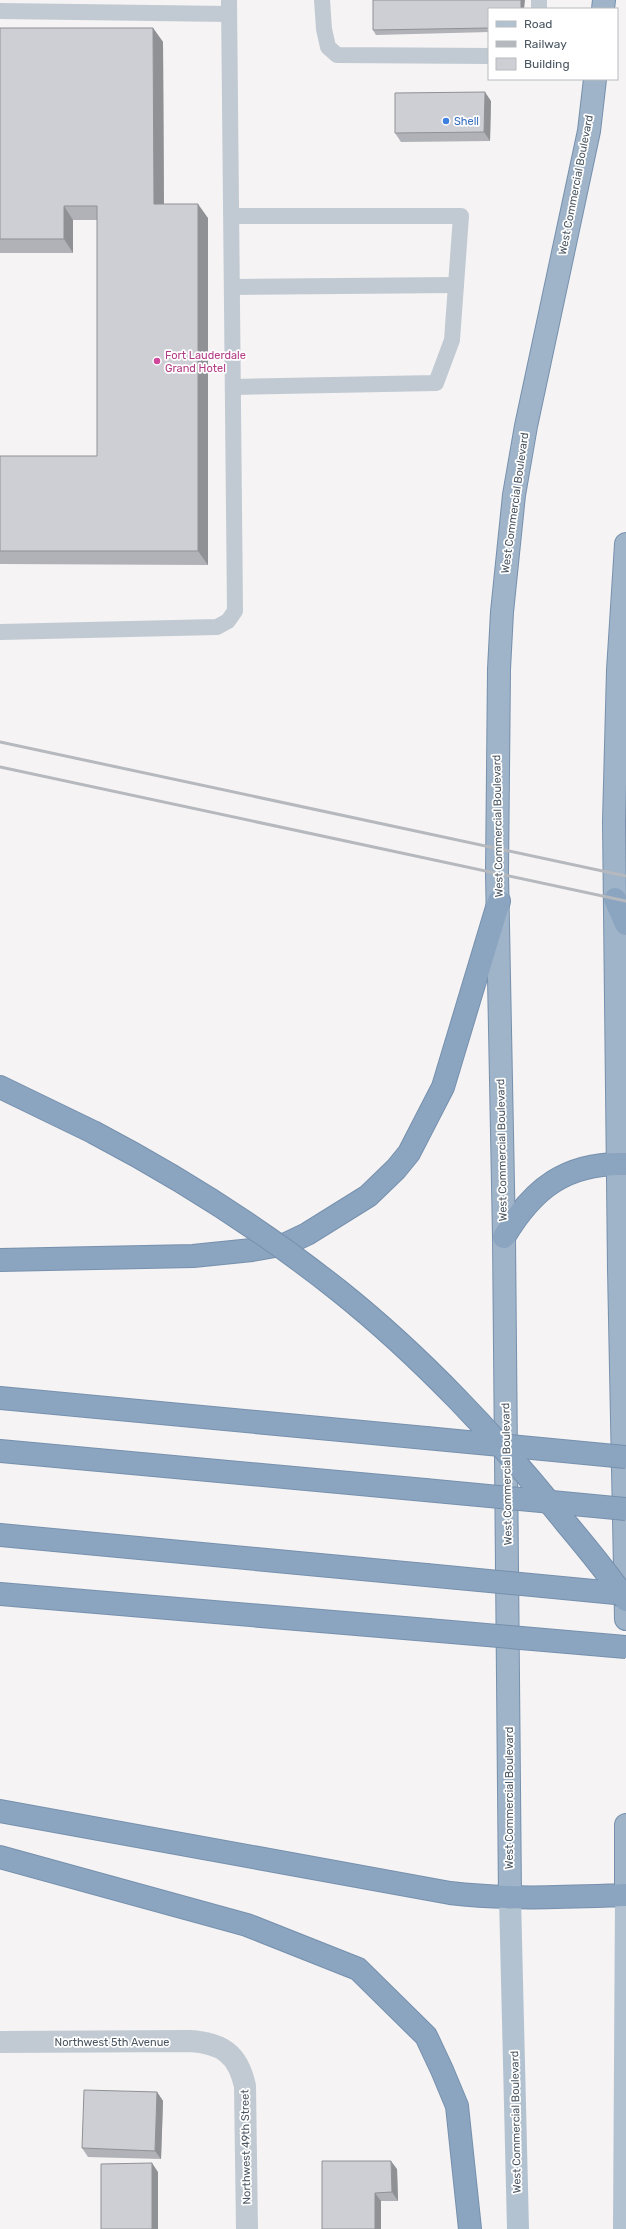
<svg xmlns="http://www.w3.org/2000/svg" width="626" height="2229" font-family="Rubik,sans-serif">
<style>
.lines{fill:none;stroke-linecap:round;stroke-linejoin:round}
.trunk-casing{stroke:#7690ad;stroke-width:24}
.motorway-casing{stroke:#7690ad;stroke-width:24}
.service{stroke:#c1cad2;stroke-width:16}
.minor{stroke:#c1cad2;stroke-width:22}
.primary{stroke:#b3c2d1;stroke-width:22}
.trunk{stroke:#9fb4c9;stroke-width:22}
.motorway{stroke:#8ba5c1;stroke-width:22}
.rail{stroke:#b5b8bd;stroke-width:3}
.motorway-bridge-casing{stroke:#7690ad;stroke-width:24;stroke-linecap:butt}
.motorway-bridge{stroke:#8ba5c1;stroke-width:22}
.wall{fill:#b0b2b7}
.shaded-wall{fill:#909195}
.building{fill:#cdcfd5;stroke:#909195}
.shop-dot{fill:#3f7fe0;stroke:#fff;stroke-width:1.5}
.hotel-dot{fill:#d1479c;stroke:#fff;stroke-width:1.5}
.labels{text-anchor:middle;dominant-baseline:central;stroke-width:3.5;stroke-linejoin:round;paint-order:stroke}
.shop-label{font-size:11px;fill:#366cbe;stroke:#fff;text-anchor:start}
.street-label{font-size:11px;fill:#4a5661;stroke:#fff}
.hotel-label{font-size:11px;fill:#b23c85;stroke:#fff;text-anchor:start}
</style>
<rect width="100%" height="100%" fill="#f5f3f3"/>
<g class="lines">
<defs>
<g id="trunk">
<path d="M603 9 604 0"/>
<path d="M626 544 618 670 614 821 619 1269 626 1619"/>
<path d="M626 1895V1825"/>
<path d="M510 1898 504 1237 497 873 499 669 502 612 514 495 526 426 589 131 595 79"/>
</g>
<g id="motorway">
<path d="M615 899 626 924"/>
<path d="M0 1087 93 1132"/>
<path d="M504 1237C533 1188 567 1162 626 1164"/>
<path d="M0 1260 193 1256 252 1250 286 1244 307 1234 368 1196 396 1169 409 1153 443 1087 499 901"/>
<path d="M0 1398 426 1438"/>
<path d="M0 1451 425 1490"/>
<path d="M0 1535 426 1575"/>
<path d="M0 1594 428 1630"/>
<path d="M0 1811 450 1893C509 1900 567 1897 626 1895"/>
<path d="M0 1857 247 1925 358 1969 426 2036 442 2070 457 2106 470 2229"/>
</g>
</defs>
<use href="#trunk" class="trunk-casing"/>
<use href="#motorway" class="motorway-casing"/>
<g class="service">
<path d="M322 0 324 29 328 47 337 55 489 56"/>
<path d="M539 9V0"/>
<path d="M0 11 229 14"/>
<path d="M232 216H461L452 340 436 383 234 387"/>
<path d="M233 287 456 285"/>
<path d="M0 632 217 627 228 621 235 611 229 0"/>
</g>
<path class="minor" d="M0 2042 190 2041C222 2043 238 2054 245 2086L247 2229"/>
<g class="primary">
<path d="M510 1898 518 2229"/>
<path d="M624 2229 626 1895"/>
</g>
<use href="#trunk" class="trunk"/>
<use href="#motorway" class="motorway"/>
<g class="rail">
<path d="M0 742 626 876"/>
<path d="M0 767 626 901"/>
</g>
<defs>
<g id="motorway-bridge">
<path d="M93 1132C179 1177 261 1229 338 1290 421 1356 501 1441 566 1523 587 1548 608 1573 626 1600"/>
<path d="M426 1438 626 1457"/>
<path d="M425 1490 626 1509"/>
<path d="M426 1575 626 1594"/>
<path d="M428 1630 626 1647"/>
</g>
</defs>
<use href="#motorway-bridge" class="motorway-bridge-casing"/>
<use href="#motorway-bridge" class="motorway-bridge"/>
</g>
<g class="wall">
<path d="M489 9V32L376 35 373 30Z"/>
<path d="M0 28H153L163 42 164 204 208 218V565L0 564V456H97V220H73V253H0Z"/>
<path d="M491 101 490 141 401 142 395 133Z"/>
<path d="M157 2092 163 2101 161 2159 88 2157 82 2148Z"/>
<path d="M397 2169 398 2201H381L322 2229Z"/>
</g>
<g class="shaded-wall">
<path d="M521 0H525L524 9H521Z"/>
<path d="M153 28 163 42 164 218 154 204Z"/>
<path d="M485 92 491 101 490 141 484 132Z"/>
<path d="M198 204 208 218V565L198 551Z"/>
<path d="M64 206 73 220V253L64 239Z"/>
<path d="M157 2092 163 2101 161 2159 155 2151Z"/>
<path d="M391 2161 397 2169 398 2201 392 2192Z"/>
<path d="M152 2163 158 2172V2229H152Z"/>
<path d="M375 2193 381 2201V2229H375Z"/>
</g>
<g class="building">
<path d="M373 0H521V9H489V28L373 30Z"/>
<path d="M0 28H153L154 204H198V551H0V456H97V206H64V239H0Z"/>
<path d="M485 92 484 132 395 133V93Z"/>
<path d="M84 2090 157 2092 155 2151 82 2148Z"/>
<path d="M322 2161H391L392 2192 375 2193V2229H322Z"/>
<path d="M152 2163V2229H101V2164Z"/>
</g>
<circle class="shop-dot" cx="446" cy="121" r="4"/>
<circle class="hotel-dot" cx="157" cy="361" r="4"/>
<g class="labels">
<g class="shop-label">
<text x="454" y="121">Shell</text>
</g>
<g class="street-label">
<text transform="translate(576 185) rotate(-79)">West Commercial Boulevard</text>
<text transform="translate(515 503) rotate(-82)">West Commercial Boulevard</text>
<text transform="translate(498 826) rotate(-91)">West Commercial Boulevard</text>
<text transform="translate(502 1150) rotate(-91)">West Commercial Boulevard</text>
<text transform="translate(507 1474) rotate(-91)">West Commercial Boulevard</text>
<text transform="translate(509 1798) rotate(-90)">West Commercial Boulevard</text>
<text x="112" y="2042">Northwest 5th Avenue</text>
<text transform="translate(516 2122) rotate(-91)">West Commercial Boulevard</text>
<text transform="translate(246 2147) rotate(-91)">Northwest 49th Street</text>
</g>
<g class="hotel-label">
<text x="165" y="355">Fort Lauderdale<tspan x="165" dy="13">Grand Hotel</tspan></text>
</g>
</g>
<rect x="488" y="8" width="130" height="72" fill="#ffffff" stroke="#b7bbc0"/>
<rect x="496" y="21" width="20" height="6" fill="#b3c2d1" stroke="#b7bbc0"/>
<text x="524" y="28" font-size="12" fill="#4a5661">Road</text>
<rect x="496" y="41" width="20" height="6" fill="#b5b8bd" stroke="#b7bbc0"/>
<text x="524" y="48" font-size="12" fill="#4a5661">Railway</text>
<rect x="496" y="58" width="20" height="12" fill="#cdcfd5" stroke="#b7bbc0"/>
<text x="524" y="68" font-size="12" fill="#4a5661">Building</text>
</svg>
